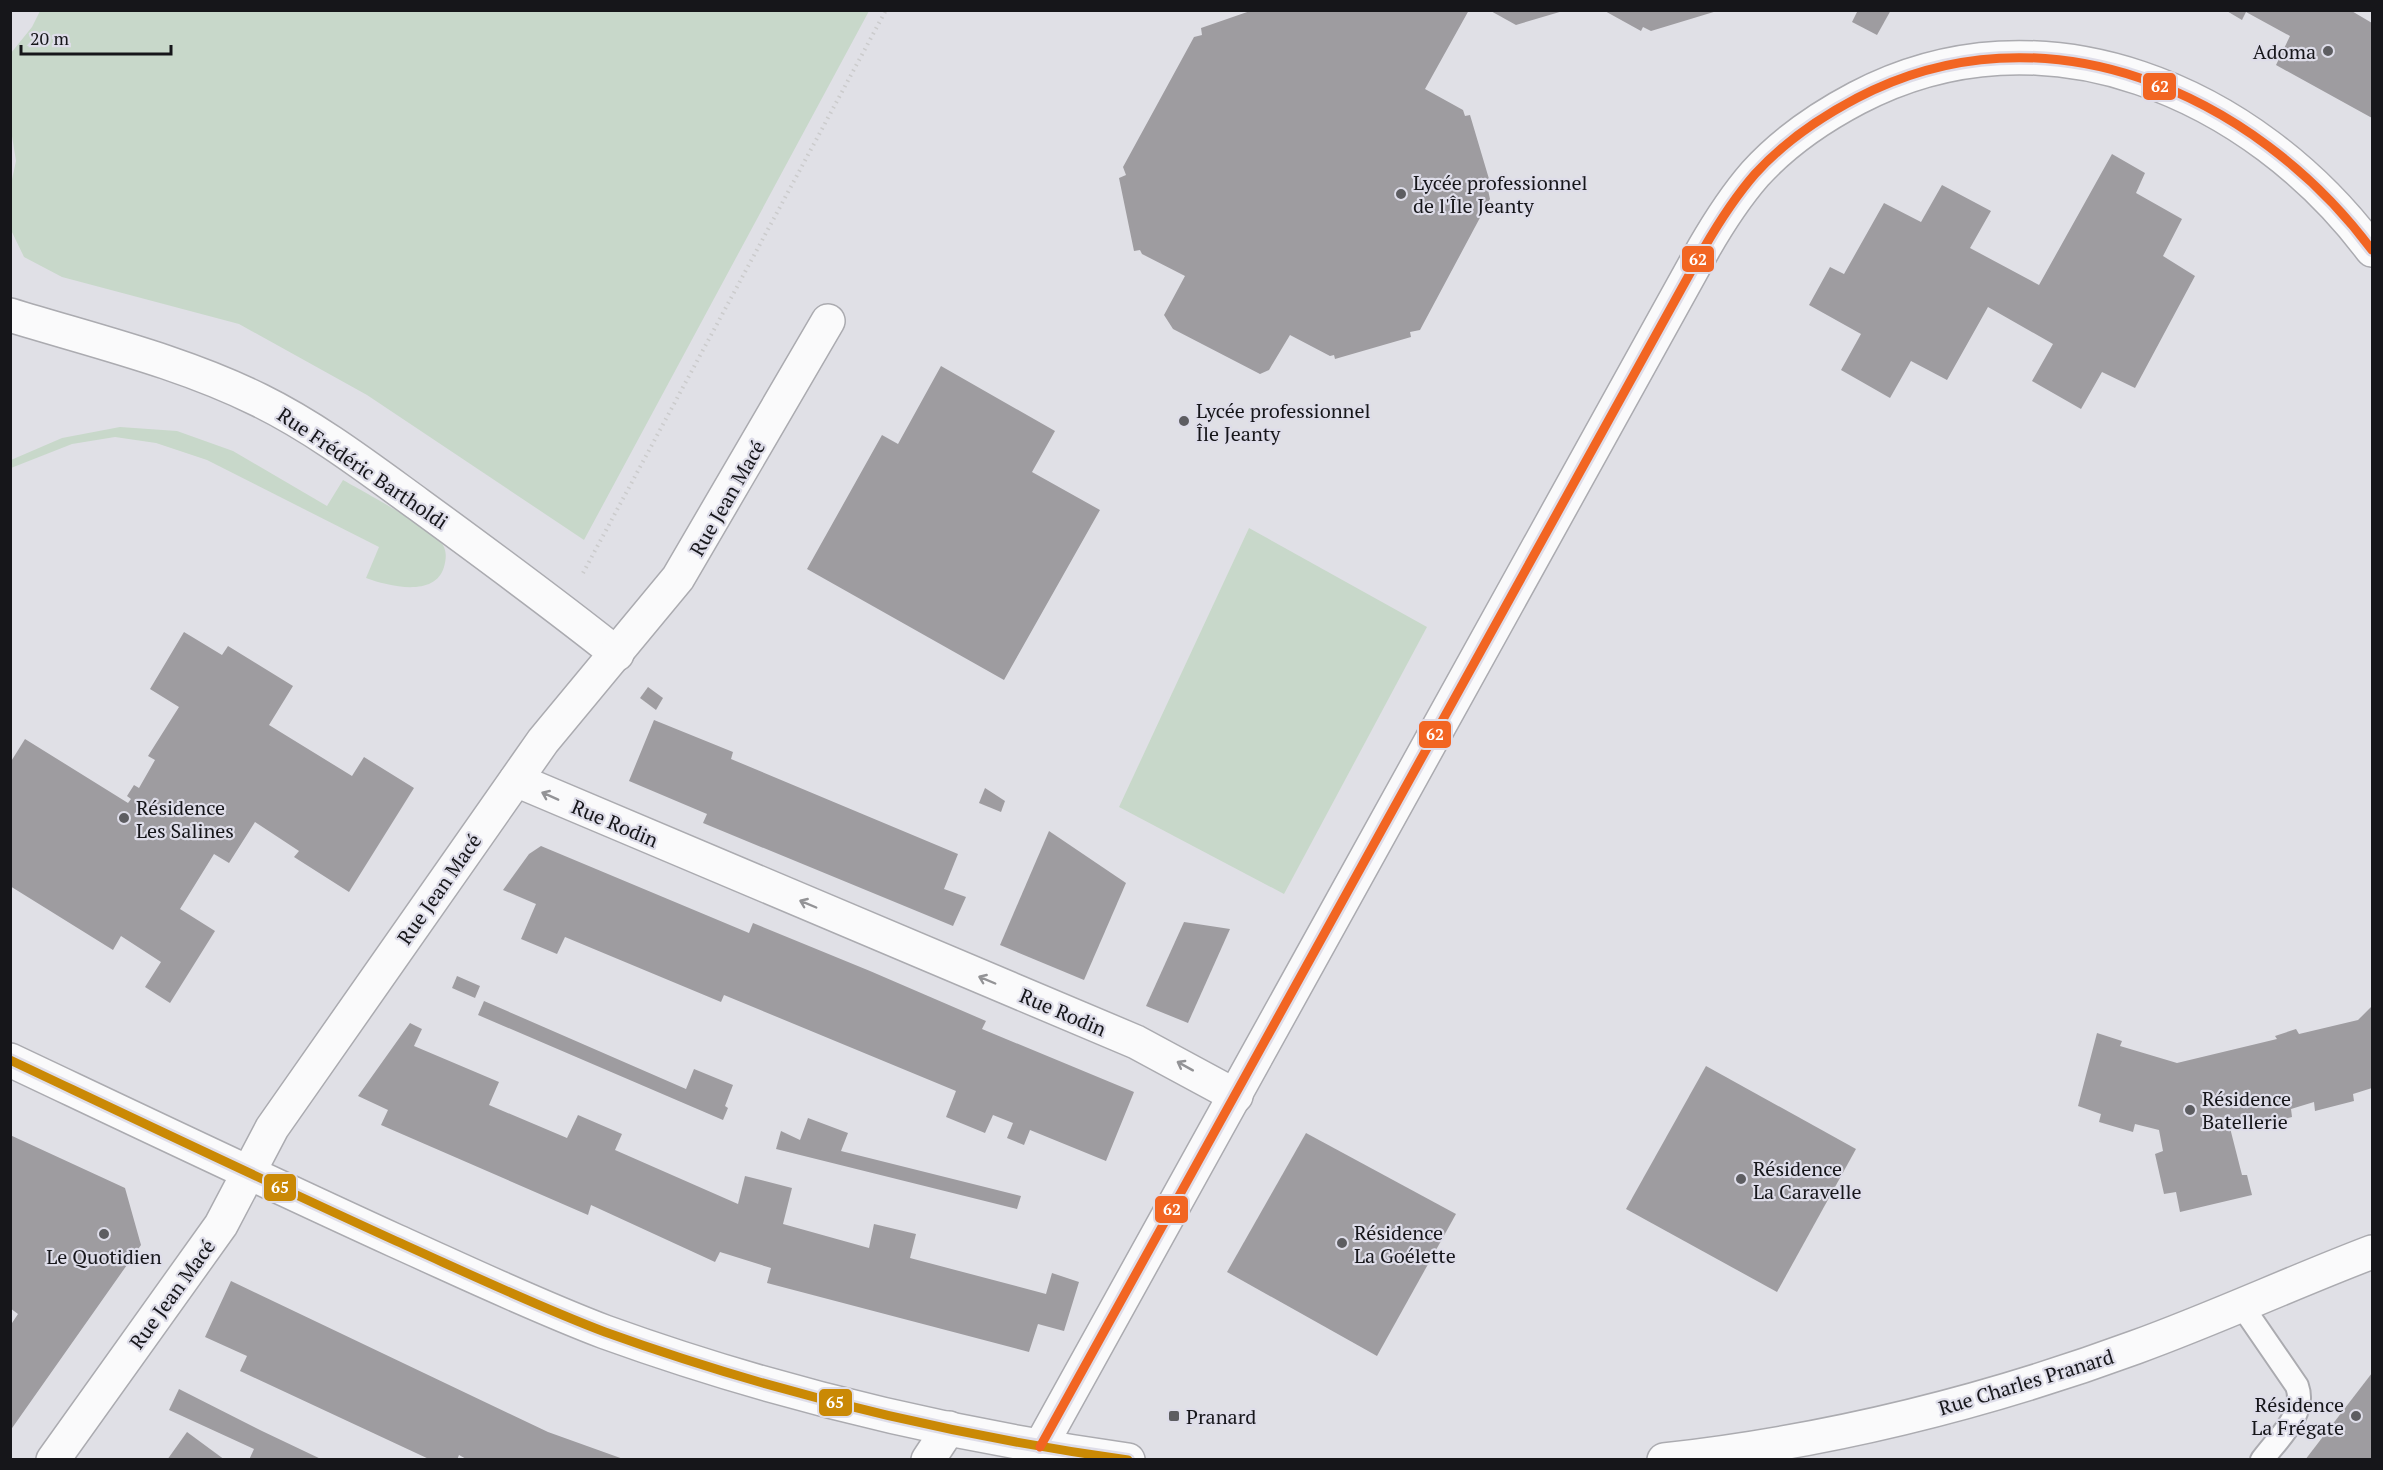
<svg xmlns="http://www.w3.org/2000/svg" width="2383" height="1470" font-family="'PT Serif',serif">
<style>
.green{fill:#c8d8ca}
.building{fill:#9e9ca0}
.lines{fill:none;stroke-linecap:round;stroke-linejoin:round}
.service-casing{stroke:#ababb0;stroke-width:26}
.minor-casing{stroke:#ababb0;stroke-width:36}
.tertiary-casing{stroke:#ababb0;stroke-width:36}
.path{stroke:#cbcbcc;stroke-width:4;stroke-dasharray:1.5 4.5;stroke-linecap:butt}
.service{stroke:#fafafb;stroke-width:22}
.minor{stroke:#fafafb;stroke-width:33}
.tertiary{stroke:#fafafb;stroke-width:33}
.bus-1-casing{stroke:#dedde9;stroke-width:14}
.bus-2-casing{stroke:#dedde9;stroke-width:14}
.bus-1{stroke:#ca8905;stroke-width:9}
.bus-2{stroke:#f26522;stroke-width:9}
.oneway{stroke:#939396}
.poi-dot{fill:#5d5d61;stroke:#dedde9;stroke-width:2}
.labels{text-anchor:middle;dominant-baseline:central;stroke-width:4.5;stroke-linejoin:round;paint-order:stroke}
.poi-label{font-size:20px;fill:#16161a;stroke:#dedde9;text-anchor:start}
.street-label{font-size:20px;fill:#16161a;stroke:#dedde9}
.line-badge{stroke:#dedde9;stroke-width:2}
.badge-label{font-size:16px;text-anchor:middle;font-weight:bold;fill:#fff}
</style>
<rect width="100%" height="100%" fill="#e0e0e6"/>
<g class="green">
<path d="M40 11V10L869 11 584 540 367 395 239 324 62 277 24 257 11 230V184L16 161 11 130V53L32 27Z"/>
<path d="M120 427 177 431 233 451 327 506 343 480C362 491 434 529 443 545 447 552 446 560 444 567 435 598 388 586 366 578L379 547 207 460 156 443 115 437 72 444 11 468V460L62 438Z"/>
<path d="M1249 528 1427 627 1284 894 1119 807Z"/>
</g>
<g class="building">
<path d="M1253 10H1469L1425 89 1463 110 1465 116 1470 115 1492 189 1488 190 1490 199 1420 330 1410 332 1411 337 1335 359 1334 355 1330 356 1290 335 1269 370 1260 374 1173 329 1164 315 1185 276 1142 254 1140 250 1134 251 1119 178 1126 175 1123 167 1194 37 1202 35 1201 28Z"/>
<path d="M1489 10H1563V11L1516 25Z"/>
<path d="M1603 10H1717V11L1651 31 1643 27 1641 31Z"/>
<path d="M1858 10H1891L1877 35 1852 22Z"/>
<path d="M2225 10H2350L2372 23V118L2276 65 2290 36 2246 12 2242 20Z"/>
<path d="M2112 154 2145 173 2136 193 2182 219 2163 256 2195 276 2135 388 2102 372 2081 409 2032 381 2053 344 1988 307 1947 380 1911 361 1890 398 1841 370 1861 334 1809 305 1830 267 1844 274 1884 203 1921 222 1942 185 1991 211 1970 248 2039 285Z"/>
<path d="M941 366 1055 431 1032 472 1100 510 1004 680 807 569 882 435 898 444Z"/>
<path d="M184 632 222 655 228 646 293 686 269 725 352 776 364 757 414 788 349 892 294 857 299 851 255 822 229 863 214 854 180 909 215 931 170 1003 145 987 161 962 121 936 113 950 10 886V763L25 739 128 803 131 799 127 796 134 785 139 788 155 760 148 756 179 707 150 689Z"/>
<path d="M648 687 663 698 656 710 640 698Z"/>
<path d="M654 720 733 752 731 759 958 854 944 889 966 897 953 926 703 823 707 814 629 781Z"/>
<path d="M985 788 1005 801 1001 812 979 803Z"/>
<path d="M1049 831 1126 883 1084 980 1000 945Z"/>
<path d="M541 846 749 933 753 923 870 971 986 1021 982 1029 1134 1092 1106 1161 1030 1130 1024 1145 1007 1138 1013 1123 993 1115 985 1133 946 1117 956 1091 724 995 721 1002 565 937 557 954 521 939 536 904 503 890 529 854Z"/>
<path d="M1184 922 1230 929 1188 1023 1146 1006Z"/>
<path d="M457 976 480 986 475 998 452 988Z"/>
<path d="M484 1001 686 1089 694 1069 733 1085 725 1106 728 1108 723 1120 478 1015Z"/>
<path d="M2372 1006V1088L2353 1094 2354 1101 2315 1111 2314 1102 2291 1109 2292 1117 2256 1126 2253 1118 2229 1124 2242 1175H2247L2252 1195 2180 1212 2176 1192 2164 1194 2155 1154 2163 1151 2159 1130 2135 1124 2133 1132 2099 1122 2101 1114 2078 1106 2097 1033 2122 1041 2120 1046 2177 1063 2277 1039 2275 1036 2296 1029 2299 1034 2358 1020Z"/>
<path d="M410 1023 422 1029 414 1046 499 1082 489 1105 567 1138 578 1115 622 1134 615 1150 738 1204 745 1176 792 1188 783 1224 869 1248 874 1224 916 1234 910 1258 1046 1294 1052 1273 1079 1282 1064 1331 1038 1324 1029 1352 767 1283 771 1268 720 1252 715 1262 591 1205 588 1215 381 1125 388 1110 358 1096Z"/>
<path d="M1706 1066 1856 1149 1777 1292 1626 1209Z"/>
<path d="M808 1118 848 1133 841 1151 1021 1196 1017 1209 776 1149 781 1131 800 1140Z"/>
<path d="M1306 1133 1456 1214 1377 1356 1227 1272Z"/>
<path d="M10 1135 125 1188 141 1245 10 1431V1326L18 1314 10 1308Z"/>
<path d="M231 1281 548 1432 626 1460H468L459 1455 457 1460H431L240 1371 247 1356 205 1337Z"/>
<path d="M2372 1373V1460H2305Z"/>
<path d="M179 1389 262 1431 323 1460H249L254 1449 169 1410Z"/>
<path d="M187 1432 225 1460H167Z"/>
</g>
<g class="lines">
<defs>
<path id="service" d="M2242 1306 2297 1386C2307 1414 2278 1438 2262 1460"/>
<g id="minor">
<path d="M10 315C94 341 180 361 259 400 316 428 367 467 418 504 485 553 552 602 617 654"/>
<path d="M516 780 1136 1042 1236 1096"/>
<path d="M1040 1447 1704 248C1719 222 1735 197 1755 174 1784 142 1819 118 1857 98 2043 0 2254 92 2372 250"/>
<path d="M53 1460 221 1225 272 1128 543 741 678 578 828 321"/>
<path d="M928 1460 949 1428"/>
</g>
<g id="tertiary">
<path d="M10 1060C139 1121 267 1182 396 1241 465 1272 534 1305 605 1332 774 1393 950 1435 1128 1460"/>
<path d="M1664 1460C1826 1442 1984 1403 2136 1347 2216 1318 2293 1282 2372 1252"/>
</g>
</defs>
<use href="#service" class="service-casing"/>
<use href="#minor" class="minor-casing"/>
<use href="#tertiary" class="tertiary-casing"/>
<path class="path" d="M583 573 886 10"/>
<use href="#service" class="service"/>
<use href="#minor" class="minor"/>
<use href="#tertiary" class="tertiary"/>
<defs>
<path id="bus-1" d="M10 1060C139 1121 267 1182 396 1241 465 1272 534 1305 605 1332 774 1393 950 1435 1128 1460"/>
<path id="bus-2" d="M1040 1447 1704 248C1719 222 1735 197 1755 174 1784 142 1819 118 1857 98 2043 0 2254 92 2372 250"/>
</defs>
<use href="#bus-1" class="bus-1-casing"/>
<use href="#bus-2" class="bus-2-casing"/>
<use href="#bus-1" class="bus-1"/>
<use href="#bus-2" class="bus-2"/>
</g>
<defs><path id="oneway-shaft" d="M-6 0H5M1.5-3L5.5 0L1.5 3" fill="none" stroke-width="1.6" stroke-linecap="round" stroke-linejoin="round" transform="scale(1.5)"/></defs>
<g class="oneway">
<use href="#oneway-shaft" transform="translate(550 796) rotate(-156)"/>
<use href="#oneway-shaft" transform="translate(808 904) rotate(-157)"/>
<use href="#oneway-shaft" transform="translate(987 980) rotate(-157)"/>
<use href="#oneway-shaft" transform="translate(1185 1066) rotate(-151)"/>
</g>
<g class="poi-dot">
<circle cx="2328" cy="51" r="6"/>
<circle cx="1401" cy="194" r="6"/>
<circle cx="1184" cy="421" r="6"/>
<circle cx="124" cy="818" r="6"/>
<circle cx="2190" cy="1110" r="6"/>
<circle cx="1741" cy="1179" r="6"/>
<circle cx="104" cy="1234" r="6"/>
<circle cx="1342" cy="1243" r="6"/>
<rect x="1168" y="1410" width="12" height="12" rx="3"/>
<circle cx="2356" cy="1416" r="6"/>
</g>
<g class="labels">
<g class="poi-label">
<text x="2316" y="51" text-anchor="end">Adoma</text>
<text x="1413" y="182">Lycée professionnel<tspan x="1413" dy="23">de l'Île Jeanty</tspan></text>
<text x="1196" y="410">Lycée professionnel<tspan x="1196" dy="23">Île Jeanty</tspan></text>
<text x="136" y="807">Résidence<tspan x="136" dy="23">Les Salines</tspan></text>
<text x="2202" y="1098">Résidence<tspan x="2202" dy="23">Batellerie</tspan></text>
<text x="1753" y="1168">Résidence<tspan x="1753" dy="23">La Caravelle</tspan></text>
<text x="1354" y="1232">Résidence<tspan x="1354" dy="23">La Goélette</tspan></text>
<text x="104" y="1256" text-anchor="middle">Le Quotidien</text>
<text x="2344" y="1404" text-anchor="end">Résidence<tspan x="2344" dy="23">La Frégate</tspan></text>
<text x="1186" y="1416">Pranard</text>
</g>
<g class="street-label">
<text transform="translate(363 468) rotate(34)">Rue Frédéric Bartholdi</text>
<text transform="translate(727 498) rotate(-60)">Rue Jean Macé</text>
<text transform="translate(615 823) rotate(23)">Rue Rodin</text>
<text transform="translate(439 889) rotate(-55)">Rue Jean Macé</text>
<text transform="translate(1063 1012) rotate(23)">Rue Rodin</text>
<text transform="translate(172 1294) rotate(-54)">Rue Jean Macé</text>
<text transform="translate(2026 1382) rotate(-17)">Rue Charles Pranard</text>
</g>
</g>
<g class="line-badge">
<rect x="2142" y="72" width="35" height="29" rx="6" fill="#f26522"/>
<rect x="1681" y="245" width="34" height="28" rx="6" fill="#f26522"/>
<rect x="1418" y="720" width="34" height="29" rx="6" fill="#f26522"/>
<rect x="263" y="1173" width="34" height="29" rx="6" fill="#ca8905"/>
<rect x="1154" y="1195" width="35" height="29" rx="6" fill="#f26522"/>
<rect x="818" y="1388" width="35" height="29" rx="6" fill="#ca8905"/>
</g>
<g class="badge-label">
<text x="2160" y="92">62</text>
<text x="1698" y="265">62</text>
<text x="1435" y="740">62</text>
<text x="280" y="1193">65</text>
<text x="1172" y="1215">62</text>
<text x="835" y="1408">65</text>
</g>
<rect width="2383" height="1470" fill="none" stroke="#16161a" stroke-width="24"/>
<path d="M21 45v9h150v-9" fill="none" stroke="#16161a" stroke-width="3"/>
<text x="30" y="45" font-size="18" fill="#16161a" stroke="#dedde9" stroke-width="4.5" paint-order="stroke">20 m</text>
</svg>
